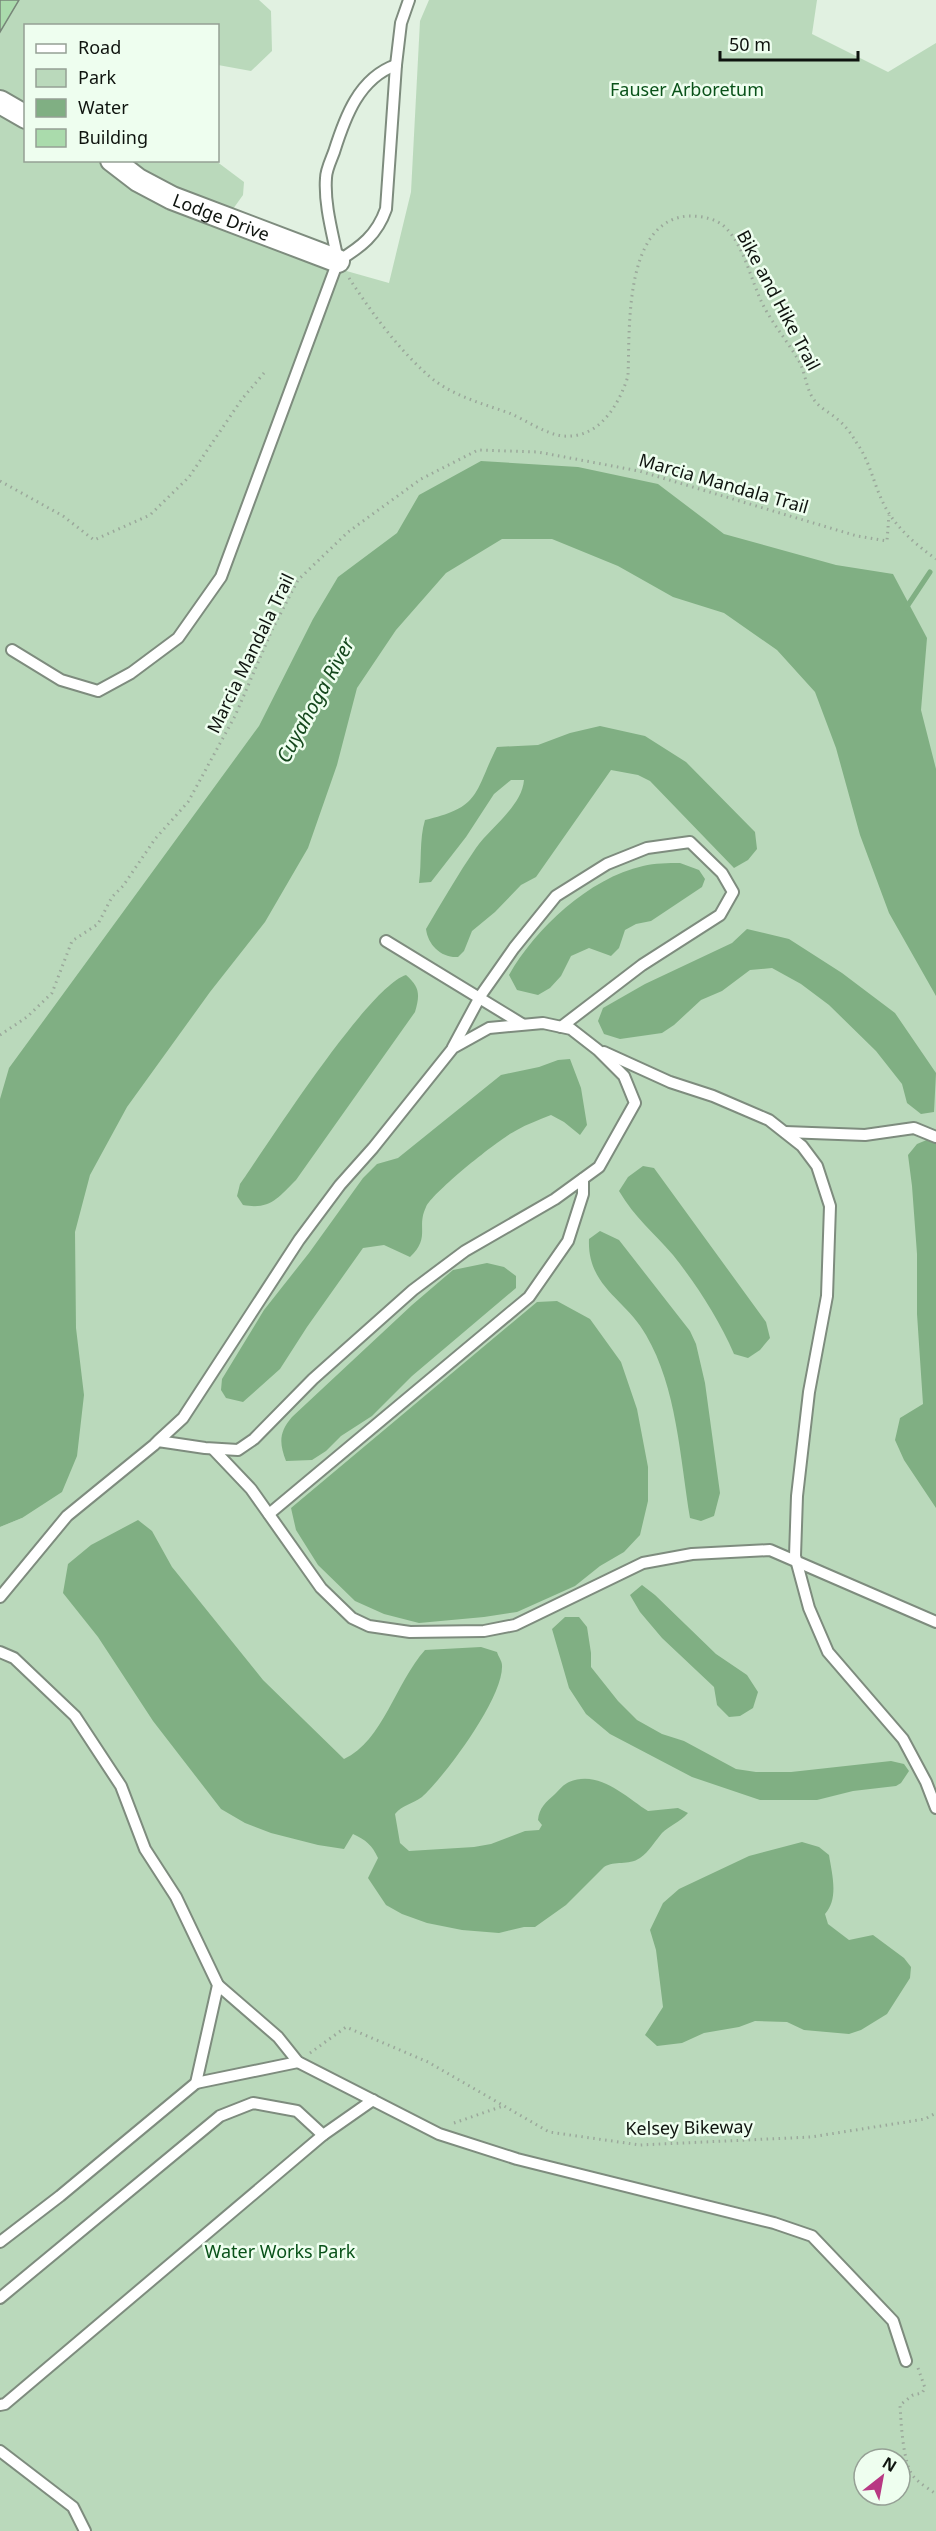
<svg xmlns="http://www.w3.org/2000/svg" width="936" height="2531" font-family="'Noto Sans',sans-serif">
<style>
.green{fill:#bad9bb;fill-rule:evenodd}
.water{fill:#80af83}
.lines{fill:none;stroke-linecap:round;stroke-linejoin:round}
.stream{stroke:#80af83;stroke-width:5}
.building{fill:#aadbac;stroke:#778678;stroke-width:1.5}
.lane-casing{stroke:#7e8c7e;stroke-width:14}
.street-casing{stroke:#7e8c7e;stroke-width:26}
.path{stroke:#9ba89b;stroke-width:3;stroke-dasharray:1.5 4.5;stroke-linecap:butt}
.lane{stroke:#fff;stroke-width:10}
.street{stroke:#fff;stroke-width:22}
.labels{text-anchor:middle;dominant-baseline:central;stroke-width:5;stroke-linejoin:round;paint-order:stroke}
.park-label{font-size:18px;fill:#095219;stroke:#eefeef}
.street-label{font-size:18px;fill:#0f140f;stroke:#eefeef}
.water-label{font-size:20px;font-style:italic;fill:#14471c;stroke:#eefeef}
</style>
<rect width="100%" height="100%" fill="#e1f1e1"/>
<path class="green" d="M0 0H259L271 11 272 51 251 71 218 65V26H26V160L216 161 244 182 243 195 233 209 221 212 311 261 389 283 411 192 420 21 429 0H817L812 34 888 72 936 43V2531H0V1527L22 1518 0 1345ZM864 2459H900V2495H864Z"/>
<g class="water">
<path d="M481 461 578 467 658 484 724 534 836 565 893 574 927 638 921 710 936 769V996L889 913 860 835 836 748 815 692 777 650 724 613 673 597 618 566 552 539H502L446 573 396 630 357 688 337 765 308 848 265 922 210 992 127 1107 90 1175 75 1232 76 1328 84 1395 77 1456 62 1492 22 1518 0 1527V1099L9 1068 259 726 313 619 338 577 397 533 419 495Z"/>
<path d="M600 726 645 736 686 762 755 832 757 849 748 860 734 868 650 781 638 775 611 770 536 877 521 885 495 912 472 931 464 951 458 957C441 958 428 945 426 929 442 902 458 874 476 848 491 827 522 806 524 780H511L494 794 466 837 431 882 419 883C422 862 419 840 425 820 482 807 474 792 497 747L538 745 570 733Z"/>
<path d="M680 863 699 870 705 879 702 887 651 921 636 924 625 930 619 948 611 956 589 948 571 956 561 976 550 988 538 995 517 990 509 975C535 929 589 878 643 866 655 863 668 863 680 863Z"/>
<path d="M747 929 789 939 842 973 895 1013 936 1073 934 1112 921 1114 907 1103 902 1084 876 1051 829 1005 801 984 772 968 750 970 722 991 701 1000 674 1025 662 1033 620 1039 604 1034 598 1021 603 1008 645 984 732 943Z"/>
<path d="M406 975C420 987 420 995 415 1012L296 1180C278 1198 270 1210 243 1205L237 1196 240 1184C268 1144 368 987 406 975Z"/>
<path d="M570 1059 581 1088 587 1125 580 1135 564 1122 551 1115C539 1120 527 1124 517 1130 500 1138 433 1192 426 1207 416 1228 431 1237 410 1257L384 1245 363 1248 307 1327 280 1369 243 1402 226 1398 221 1390 222 1379 264 1310 309 1253 363 1178 377 1164 398 1158 501 1075 539 1067 558 1060Z"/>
<path d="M929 1139 936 1142V1508L904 1460 895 1440 900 1418 923 1404 917 1314V1254L912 1186 908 1155 917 1144Z"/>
<path d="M643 1166 654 1168 766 1322 770 1338 760 1350 748 1358 734 1354C719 1319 696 1284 673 1255 653 1232 635 1218 619 1191L628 1177Z"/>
<path d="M600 1231 619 1240 690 1331 696 1344 705 1383 720 1493 714 1516 701 1521 690 1518C680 1458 677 1388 646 1335 626 1299 587 1287 589 1239Z"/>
<path d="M487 1263 504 1267 516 1276V1288L412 1376 372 1416 341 1436 326 1451 312 1460 286 1461C279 1443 279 1432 292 1417L412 1305 453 1270Z"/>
<path d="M557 1301 590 1319 621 1362 637 1409 648 1467V1501L640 1535 624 1552 600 1566 575 1586 517 1612 484 1617 419 1623 384 1614 355 1601 318 1565 296 1530 291 1508 537 1302Z"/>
<path d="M138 1520 152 1531 172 1567 263 1680 344 1759C383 1741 396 1682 425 1650L481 1647 497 1652C498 1656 502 1661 502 1665 504 1697 445 1776 422 1797 413 1804 402 1805 395 1814L400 1843 409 1851 474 1847 491 1844 525 1831 539 1830 542 1825 538 1820C539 1808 546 1802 555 1794 559 1790 564 1784 569 1782 599 1769 626 1797 648 1811L678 1808 688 1813C680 1822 669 1826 662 1833 655 1841 649 1852 640 1858 628 1866 615 1860 604 1867L566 1905 535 1927H524L499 1933 462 1930 427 1923 402 1914 386 1905 368 1878 378 1858C372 1845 366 1840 353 1834L344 1849 318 1845 271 1833 245 1823 221 1809 153 1721 98 1637 63 1593 68 1564 91 1545Z"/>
<path d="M642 1585 655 1595 716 1654 747 1675 758 1692 753 1708 740 1716 729 1717 717 1705 714 1687 662 1638 640 1612 630 1595Z"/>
<path d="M565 1617H579L587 1627 591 1653V1667L618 1701 637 1720 662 1734 684 1741 736 1769 756 1772H791L891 1761 904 1764 909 1771 901 1783 896 1786 853 1791 817 1800H760L692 1777 610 1734 586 1714 569 1688 552 1629Z"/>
<path d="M802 1842 819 1847 829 1855C832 1874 839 1899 825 1914L828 1924 849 1940 873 1935 904 1958 911 1967 910 1978 887 2014 861 2030 849 2034 804 2030 787 2022 755 2021 739 2027 704 2033 682 2043 657 2046 645 2035 663 2007 656 1950 650 1930 663 1903 679 1889 749 1856Z"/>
</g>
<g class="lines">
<path class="stream" d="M906 608 930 572"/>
</g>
<path class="building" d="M0 0H19L0 32Z"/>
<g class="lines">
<defs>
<g id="lane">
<path d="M338 261C333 235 324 205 326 178 326 170 331 160 334 152 345 117 359 78 396 65"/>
<path d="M12 650 61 680 98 691 131 673 178 638 221 577 338 261C361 247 377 235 386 209L396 65 401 23 409 0"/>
<path d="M386 941 522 1024"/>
<path d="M453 1047 481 995 514 948 556 896 607 864 647 848 690 842 722 873 733 892 720 915 642 965 561 1027"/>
<path d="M604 1052 670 1082 713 1096 769 1120 802 1146 817 1166 830 1206 827 1296 809 1392 797 1496 795 1556 809 1608 828 1652 903 1739 926 1782 936 1808"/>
<path d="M785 1132 865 1135 914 1128 936 1137"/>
<path d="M213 1449 251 1489 321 1588 352 1618 369 1626 410 1632 484 1631 515 1625 643 1563 692 1554 770 1550 936 1622"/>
<path d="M269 1514 529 1297 568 1241 583 1194V1179"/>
<path d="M0 1597 67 1516 154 1445 158 1441 183 1418 299 1240 340 1185 373 1148 453 1048 489 1028 543 1023 571 1029 598 1050 624 1076 635 1103 599 1167 555 1199 465 1251 413 1290 313 1379 254 1439 238 1450 205 1448 158 1441"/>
<path d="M0 1652 14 1658 75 1716 121 1786 145 1849 176 1897 218 1985 196 2083 60 2196 0 2242"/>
<path d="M218 1985 278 2037 298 2062 439 2134 517 2159 774 2223 812 2236 893 2321 906 2361"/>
<path d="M196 2083 298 2062"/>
<path d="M0 2298 220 2116 253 2103 297 2111 323 2135 373 2100"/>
<path d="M0 2405 5 2404 323 2135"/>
<path d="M0 2451 73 2507 85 2531"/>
</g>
<g id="street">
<path d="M0 102 26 117"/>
<path id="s1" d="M112 160 138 180 172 198 338 261"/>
</g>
</defs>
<use href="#lane" class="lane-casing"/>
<use href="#street" class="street-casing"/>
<g class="path">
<path d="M349 278C372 313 398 349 430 377 453 396 481 403 509 413 526 420 545 434 563 436 599 439 619 405 628 376 630 331 623 221 688 216 701 216 716 218 726 228 745 248 751 281 763 305 774 326 789 343 800 363 806 375 806 390 815 401 820 408 829 412 836 418 844 424 851 433 856 442 868 458 872 477 880 496 891 523 912 542 936 559"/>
<path d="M0 481 63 516 94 540 150 515 189 477 242 399 264 373"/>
<path d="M0 1035 27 1017 52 993 72 941 98 924 112 897 123 886 155 839 188 802 235 716 272 630 298 580 348 532 421 479 478 450 538 452 639 471 857 536 887 541 889 515"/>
<path d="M310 2053 346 2027 428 2062 549 2132 640 2145 811 2137 925 2119 936 2113"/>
<path d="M454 2123 503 2106"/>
<path d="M918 2368 925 2388 922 2393 913 2395 900 2405C901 2423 903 2463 913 2476 919 2483 929 2489 936 2494"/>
</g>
<use href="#lane" class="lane"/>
<use href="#street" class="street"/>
</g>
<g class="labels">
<g class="park-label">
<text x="687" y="89">Fauser Arboretum</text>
<text x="280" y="2251">Water Works Park</text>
</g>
<g class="street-label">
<text stroke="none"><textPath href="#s1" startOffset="124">Lodge Drive</textPath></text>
<text transform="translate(779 300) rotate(62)">Bike and Hike Trail</text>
<text transform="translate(724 483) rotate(16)">Marcia Mandala Trail</text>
<text transform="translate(250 653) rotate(-64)">Marcia Mandala Trail</text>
<text transform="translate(689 2127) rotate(-1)">Kelsey Bikeway</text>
</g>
<g class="water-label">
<text transform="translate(315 700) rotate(-61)">Cuyahoga River</text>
</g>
</g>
<rect x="24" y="24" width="195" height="138" fill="#eefeef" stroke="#95a095" stroke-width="1.5"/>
<rect x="36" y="44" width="30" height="9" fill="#ffffff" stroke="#95a095" stroke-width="1.5"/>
<text x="78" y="54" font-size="18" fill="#0f140f">Road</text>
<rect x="36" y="69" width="30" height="18" fill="#bad9bb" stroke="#95a095" stroke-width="1.5"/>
<text x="78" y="84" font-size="18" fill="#0f140f">Park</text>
<rect x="36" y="99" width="30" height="18" fill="#80af83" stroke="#95a095" stroke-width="1.5"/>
<text x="78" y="114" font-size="18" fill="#0f140f">Water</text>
<rect x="36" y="129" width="30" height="18" fill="#aadbac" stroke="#95a095" stroke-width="1.5"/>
<text x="78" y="144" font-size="18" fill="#0f140f">Building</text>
<g transform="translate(882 2477) rotate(31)"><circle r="28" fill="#eefeef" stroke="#95a095" stroke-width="1.5"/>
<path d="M0-4.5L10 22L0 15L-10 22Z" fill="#b83883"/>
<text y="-9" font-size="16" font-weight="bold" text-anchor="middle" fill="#0f140f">N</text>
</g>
<path d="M720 51v9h138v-9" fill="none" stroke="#0f140f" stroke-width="3"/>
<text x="729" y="51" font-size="18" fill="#0f140f" stroke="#eefeef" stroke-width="4.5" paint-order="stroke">50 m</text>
</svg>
